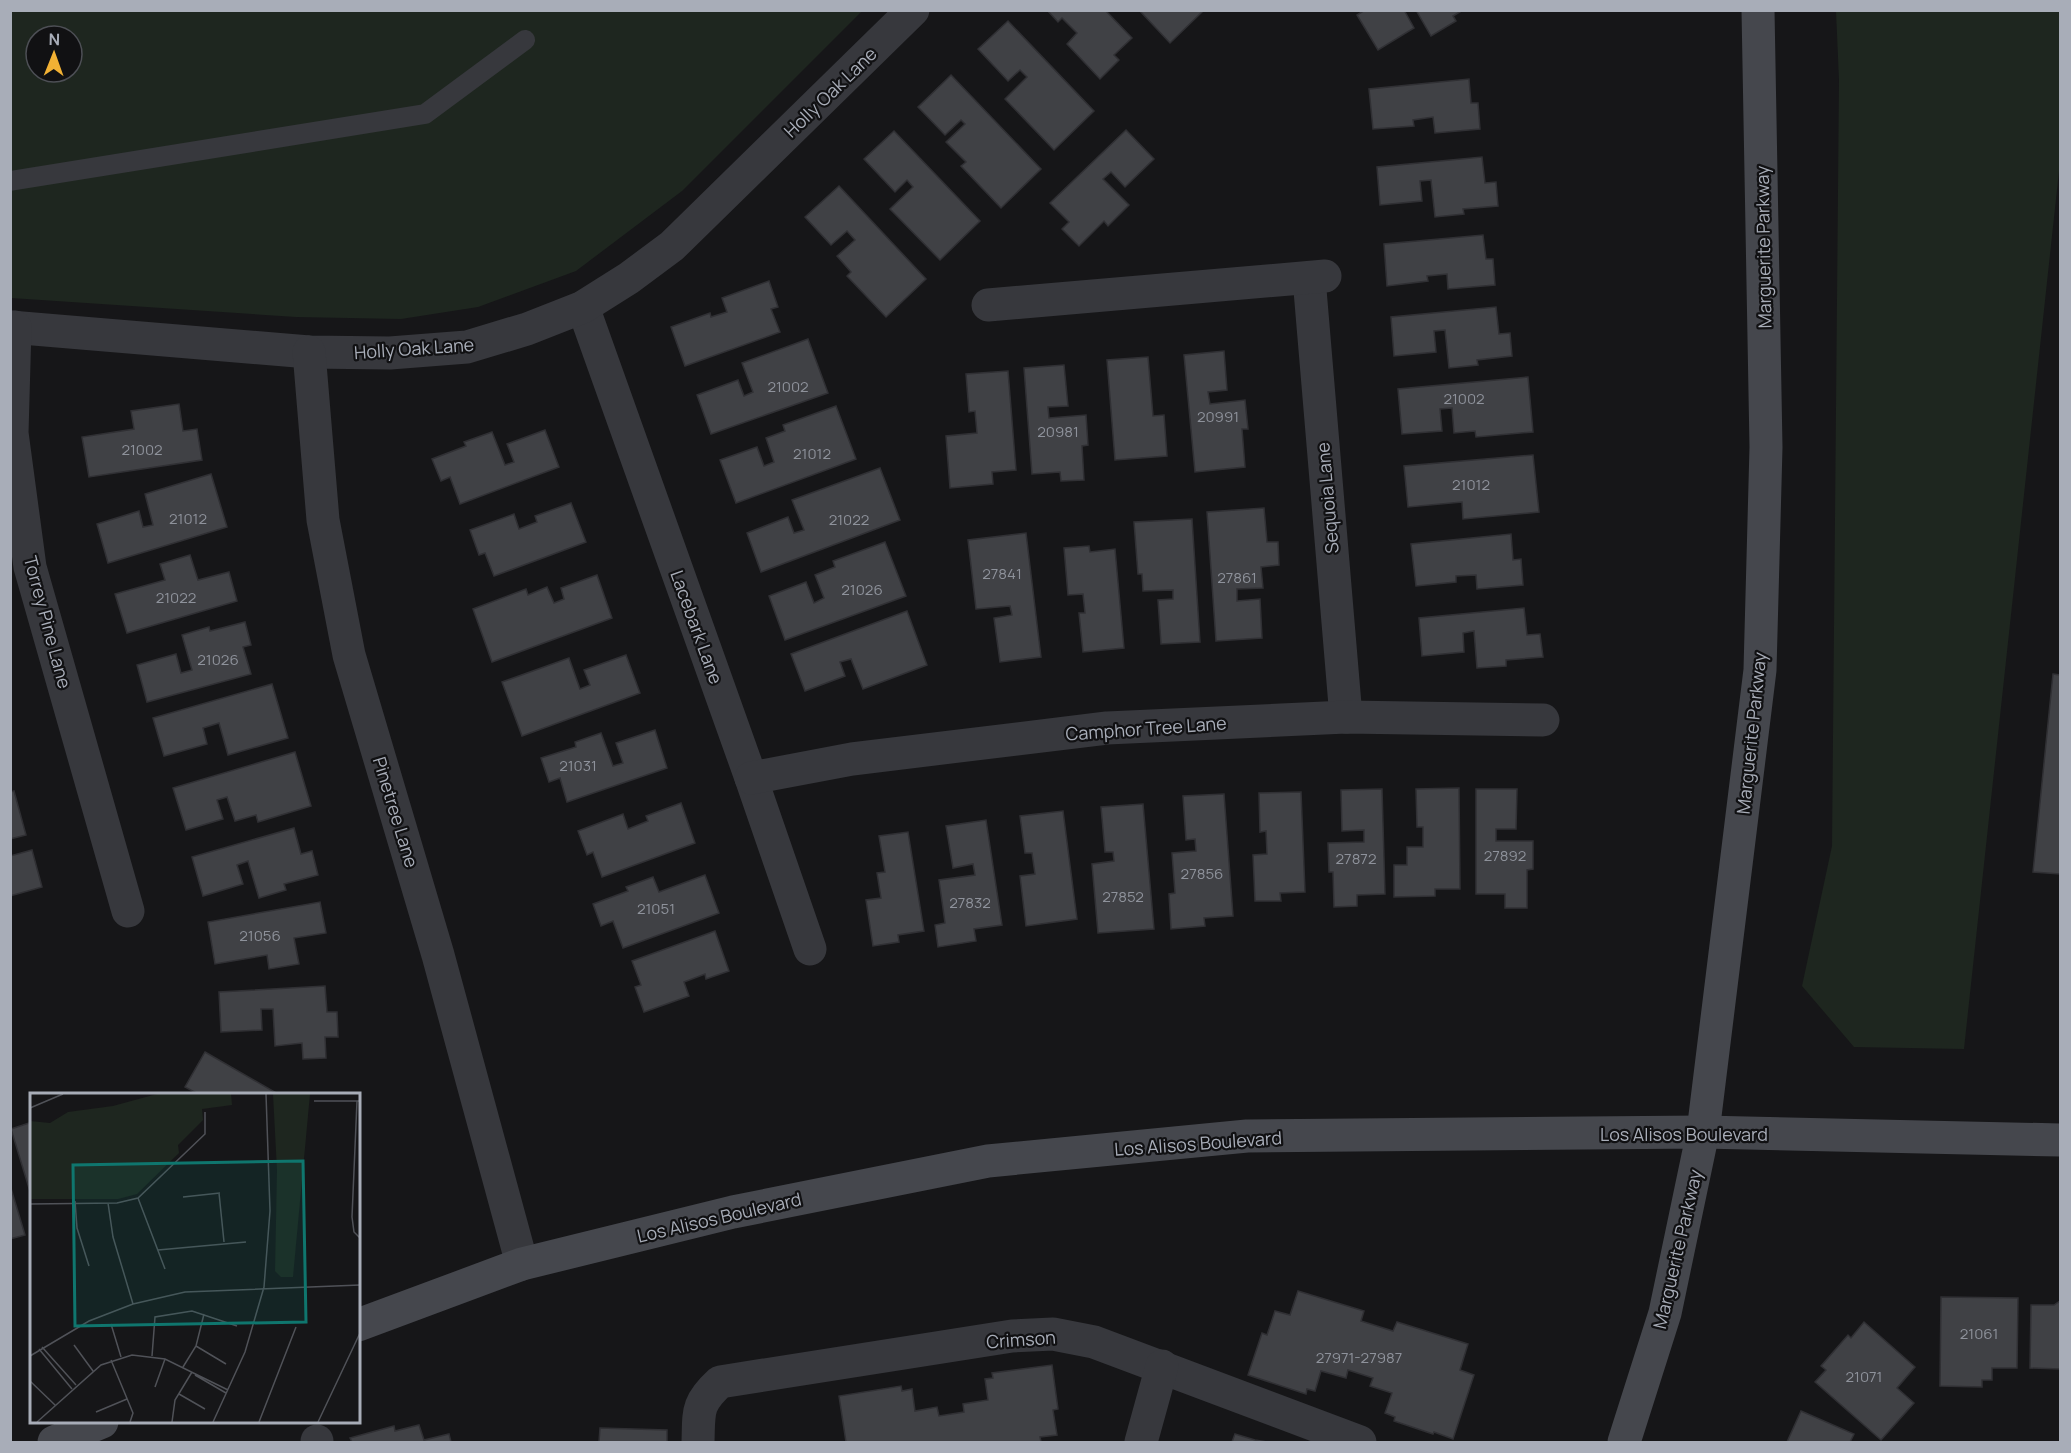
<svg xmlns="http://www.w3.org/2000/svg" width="2071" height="1453" font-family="Manrope,sans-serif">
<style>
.green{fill:#1e261f;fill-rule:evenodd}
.building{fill:#404145;stroke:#303034;stroke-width:1.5}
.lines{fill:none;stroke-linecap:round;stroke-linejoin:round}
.lane{stroke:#37383d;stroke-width:20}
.street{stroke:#37383d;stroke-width:33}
.secondary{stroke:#45474d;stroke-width:33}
.labels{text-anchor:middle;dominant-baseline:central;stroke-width:4.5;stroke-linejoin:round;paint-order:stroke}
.number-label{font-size:15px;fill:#8e929b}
.street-label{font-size:18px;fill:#a8adb8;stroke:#111113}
.inset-road{fill:none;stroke:#505258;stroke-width:1.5}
.view{fill:#0f766e;fill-opacity:0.15;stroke:#0f766e;stroke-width:3}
.inset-edge{fill:none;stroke:#a8adb8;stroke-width:3}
</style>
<rect width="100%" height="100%" fill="#161618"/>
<g class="green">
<path d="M10 11H862L682 191 576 271 478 307 401 319 296 317 11 298ZM36 36H72V72H36Z"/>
<path d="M1836 11H2060V162L1964 1049 1854 1047 1802 986 1832 846 1839 80Z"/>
</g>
<g class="building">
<path d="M1047 10H1105L1132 38 1114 55 1119 60 1100 79 1067 44 1077 33 1062 18 1058 22Z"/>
<path d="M1139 10H1204L1170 43Z"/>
<path d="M1365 10H1404L1414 28 1378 50 1357 15Z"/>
<path d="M1416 10H1463L1453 16 1456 21 1431 36Z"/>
<path d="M1008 21 1094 111 1054 150 1005 99 1027 77 1020 70 1008 81 978 49Z"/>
<path d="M951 75 1041 169 1001 208 961 166 966 162 946 142 965 124 961 120 945 135 918 107Z"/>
<path d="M1469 79 1471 103H1478L1480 129 1435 133 1433 117 1413 120 1414 126 1373 129 1369 89Z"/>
<path d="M1126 130 1154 159 1125 187 1111 172 1103 179 1129 205 1108 226 1104 221 1079 246 1062 229 1069 222 1050 203Z"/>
<path d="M894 131 980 221 940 260 890 209 913 187 907 180 895 192 864 159Z"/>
<path d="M1482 157 1485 183 1496 182 1498 206 1463 209 1464 214 1435 217 1431 180 1420 181 1422 201 1380 205 1377 167Z"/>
<path d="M839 186 926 279 886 317 847 276 851 272 837 256 855 240 847 231 831 245 805 217Z"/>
<path d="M1483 235 1486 259H1493L1495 285 1448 289 1447 274 1427 276 1428 281 1387 286 1384 244Z"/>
<path d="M769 281 778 307 771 309 780 332 685 366 671 327 710 313 711 317 727 312 722 298Z"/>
<path d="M1496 307 1499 334 1510 333 1512 356 1477 360 1478 365 1449 368 1445 330 1434 331 1436 352 1394 356 1391 317Z"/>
<path d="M808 339 828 393 711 434 697 395 738 380 744 396 753 392 742 363Z"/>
<path d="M1224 351 1227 390 1208 392 1210 404 1245 400 1248 429H1242L1245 467 1195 472 1184 355Z"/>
<path d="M1148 357 1153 416 1164 415 1167 456 1115 460 1107 360Z"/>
<path d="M1064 365 1068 406 1048 407 1049 418 1086 415 1088 445 1082 446 1084 480 1061 481 1060 472 1032 474 1024 368Z"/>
<path d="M1008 371 1016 470 992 472 993 484 950 488 946 436 977 433 975 411 969 412 966 374Z"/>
<path d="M1528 377 1533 432 1476 437 1475 431 1454 433 1452 408 1440 409 1442 431 1402 434 1398 389Z"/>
<path d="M179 404 183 431 197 429 202 460 89 477 82 437 134 429 131 411Z"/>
<path d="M836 406 856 459 736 503 720 460 757 447 764 466 774 462 766 438 785 431 783 425Z"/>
<path d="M545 430 559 467 460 504 450 477 441 481 432 459 466 446 464 442 492 432 505 465 514 462 507 444Z"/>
<path d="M1533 455 1539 512 1463 519 1462 502 1408 507 1404 466Z"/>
<path d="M880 468 900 520 761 572 747 533 788 517 794 533 804 530 792 500Z"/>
<path d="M211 474 227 527 108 563 97 524 139 511 143 527 153 525 145 494Z"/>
<path d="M571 503 586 542 494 576 485 553 479 555 470 530 514 514 519 529 537 522 535 516Z"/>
<path d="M1264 508 1267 542H1278L1279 565 1261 567 1263 588 1237 589V601L1260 599 1262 638 1216 641 1207 512Z"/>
<path d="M1192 519 1200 642 1161 644 1158 600 1173 599V590L1143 591 1142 574H1138L1134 522Z"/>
<path d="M1026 533 1041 657 1000 662 994 618 1012 615 1010 606 976 609 968 540Z"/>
<path d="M1511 534 1513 560 1521 559 1523 585 1477 589 1476 575 1456 576V582L1416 586 1411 544Z"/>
<path d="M885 542 906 596 785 640 769 596 806 582 814 603 824 598 815 575 835 567 833 561Z"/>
<path d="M1089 546 1090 552 1115 549 1124 648 1083 652 1079 613H1085L1083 594 1068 595 1064 548Z"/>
<path d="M190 555 198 580 229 572 237 601 127 633 115 594 165 580 160 564Z"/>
<path d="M597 575 612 618 492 662 473 609 526 589 528 595 547 587 554 603 564 599 561 588Z"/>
<path d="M1524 608 1527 635 1540 634 1543 657 1506 660V666L1477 668 1474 631 1463 633 1464 652 1422 656 1419 618Z"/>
<path d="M907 611 927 665 863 689 851 659 840 662 845 676 805 691 791 654Z"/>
<path d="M245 622 251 645 243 647 251 674 147 702 137 665 176 654 181 673 192 670 182 635 209 627 210 631Z"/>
<path d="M626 655 640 693 522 736 502 682 569 658 580 689 590 685 584 670Z"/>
<path d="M2053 674 2060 675V874L2033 872Z"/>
<path d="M272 684 288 738 228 755 219 723 203 728 207 744 164 756 153 718Z"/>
<path d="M655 730 667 768 567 802 560 778 549 782 541 758 576 747 575 742 601 733 613 766 623 763 616 743Z"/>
<path d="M295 752 311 806 258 822 256 815 235 821 227 797 217 800 223 819 186 830 173 788Z"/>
<path d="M1459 788 1460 889H1435V896L1394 897V865H1407V847H1423V827H1417L1416 789Z"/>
<path d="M1382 789 1385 894 1357 895V906L1334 907 1333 872H1329L1328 843 1364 842V830L1342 831 1341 790Z"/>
<path d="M1476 789H1517L1516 829H1496V841H1533V869L1527 870V908H1505V894H1476Z"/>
<path d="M14 791 26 835 10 839V792Z"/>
<path d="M1301 792 1305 892 1280 893 1281 901H1255L1253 855 1267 854 1266 831 1260 832 1259 793Z"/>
<path d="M1224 794 1233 916 1204 918 1205 926 1171 929 1169 894 1175 893 1172 853 1196 851 1195 839 1186 840 1183 796Z"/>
<path d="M681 803 695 843 602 877 593 852 587 855 578 831 623 814 628 829 648 821 646 816Z"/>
<path d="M1143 804 1154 929 1098 933 1092 864 1114 861 1113 852H1105L1101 807Z"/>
<path d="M1063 811 1077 919 1026 926 1020 876 1035 874 1032 853H1025L1020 816Z"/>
<path d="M986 820 1002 925 974 929 976 941 938 947 935 925 945 923 939 880 975 875 973 864 953 868 946 826Z"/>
<path d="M294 828 301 854 312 851 318 875 284 884 286 890 259 898 248 861 237 865 243 884 203 896 192 857Z"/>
<path d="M908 832 924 931 898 935 899 942 873 946 866 900 881 898 877 873 885 872 879 836Z"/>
<path d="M32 850 42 887 10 896V856Z"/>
<path d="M705 875 719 913 623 948 613 921 601 926 593 904 628 891 626 887 653 877 659 892Z"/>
<path d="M320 902 326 933 294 938 299 964 269 969 267 955 215 964 208 922Z"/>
<path d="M715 931 729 971 706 979 705 974 684 982 689 996 644 1012 635 987 641 985 632 961Z"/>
<path d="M325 986 327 1012H337L338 1037H325L326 1058 303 1059 302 1043 275 1046 273 1009H261L262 1030 221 1032 219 992Z"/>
<path d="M205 1052 278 1094H198L185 1087Z"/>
<path d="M32 1122V1198L11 1129Z"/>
<path d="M10 1185 25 1235 10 1239Z"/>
<path d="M1298 1291 1364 1311 1361 1321 1393 1331 1397 1322 1468 1344 1460 1370 1474 1375 1453 1439 1434 1432 1433 1434 1394 1421 1395 1417 1385 1413 1392 1393 1370 1386 1373 1378 1348 1370 1346 1378 1321 1371 1315 1391 1307 1389 1306 1394 1248 1375 1262 1333 1267 1335 1275 1311 1290 1315Z"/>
<path d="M1941 1297 2018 1298 2017 1368H1992V1380H1982V1387L1940 1386Z"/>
<path d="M2060 1301V1369L2030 1368 2031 1305H2054Z"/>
<path d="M1864 1322 1915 1367 1897 1388 1914 1403 1881 1440 1815 1382 1826 1370 1821 1366 1848 1335 1851 1338Z"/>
<path d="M1052 1365 1058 1409 1053 1410 1057 1435 1040 1437 1041 1442H846L839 1396 901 1386 902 1391 912 1389 915 1411 937 1407 939 1416 964 1412 963 1404 988 1400 985 1379 993 1378 992 1373Z"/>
<path d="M1801 1411 1854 1434 1850 1442H1787Z"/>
<path d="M419 1425 424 1440 449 1434 451 1442H352L350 1438 394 1426 395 1431Z"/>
<path d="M600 1428 667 1430V1442H572H599Z"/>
<path d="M1235 1434 1255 1440 1267 1442H1232Z"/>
</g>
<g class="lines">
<path class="lane" d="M10 181 425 114 525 40"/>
<g class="street">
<path d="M1309 278 1346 717"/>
<path d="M988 305 1325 276"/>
<path d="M583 307 751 778 810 949"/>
<path d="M10 327 309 352 390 353 467 347 527 329 583 307 629 278 672 246 913 10"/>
<path d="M15 327 12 433 30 567 128 911"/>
<path d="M309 352 323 520 349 655 438 955 522 1264"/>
<path d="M751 778 852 759 1107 728 1346 717 1543 720"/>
<path d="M317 1441V1442"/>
<path d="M698 1442C699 1412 696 1404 720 1382L1012 1336 1053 1334 1094 1342 1360 1442"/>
<path d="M1141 1442 1162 1366"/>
</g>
<g class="secondary">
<path d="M358 1325 522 1264 733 1212 988 1161 1247 1136 1703 1132 2060 1140"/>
<path d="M54 1442 102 1422"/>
<path d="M1624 1442 1665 1313 1703 1132 1760 670 1766 447 1758 10"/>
</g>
</g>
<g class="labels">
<g class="number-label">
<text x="788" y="386">21002</text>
<text x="1464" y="398">21002</text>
<text x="1218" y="416">20991</text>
<text x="1058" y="431">20981</text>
<text x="142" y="449">21002</text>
<text x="812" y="453">21012</text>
<text x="1471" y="484">21012</text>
<text x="188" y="518">21012</text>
<text x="849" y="519">21022</text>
<text x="1002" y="573">27841</text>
<text x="1237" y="577">27861</text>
<text x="862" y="589">21026</text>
<text x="176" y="597">21022</text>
<text x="218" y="659">21026</text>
<text x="578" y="765">21031</text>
<text x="1505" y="855">27892</text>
<text x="1356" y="858">27872</text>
<text x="1202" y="873">27856</text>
<text x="1123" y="896">27852</text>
<text x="970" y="902">27832</text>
<text x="656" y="908">21051</text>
<text x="260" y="935">21056</text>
<text x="1979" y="1333">21061</text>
<text x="1359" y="1357">27971-27987</text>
<text x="1864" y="1376">21071</text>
</g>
<g class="street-label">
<text transform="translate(830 92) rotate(-44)">Holly Oak Lane</text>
<text transform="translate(1763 247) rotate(-91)">Marguerite Parkway</text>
<text transform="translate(414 348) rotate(-4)">Holly Oak Lane</text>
<text transform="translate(1327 498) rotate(-95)">Sequoia Lane</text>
<text transform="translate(48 622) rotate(75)">Torrey Pine Lane</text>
<text transform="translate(697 627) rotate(70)">Lacebark Lane</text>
<text transform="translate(1146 728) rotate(-4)">Camphor Tree Lane</text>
<text transform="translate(1751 733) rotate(-84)">Marguerite Parkway</text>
<text transform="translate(396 812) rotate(73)">Pinetree Lane</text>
<text x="1684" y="1134">Los Alisos Boulevard</text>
<text transform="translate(1198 1143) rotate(-4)">Los Alisos Boulevard</text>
<text transform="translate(719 1217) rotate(-13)">Los Alisos Boulevard</text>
<text transform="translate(1677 1249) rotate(-77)">Marguerite Parkway</text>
<text transform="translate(1021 1339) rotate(-4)">Crimson</text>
</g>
</g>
<g transform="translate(30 1093)">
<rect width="330" height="330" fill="#161618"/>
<path d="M127 1H201L202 12 172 16 173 27 148 52 149 60 107 101 88 106H0V28L20 30 38 19 83 13ZM243 1H280L263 184H251L245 178 247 77Z" fill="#1e261f"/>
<path class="inset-road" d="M284 8H330M327 8 322 124 324 139 330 145M0 15 33 1M189 100 194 149M153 104 190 100M108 105 135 176M45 108 47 135 59 173M78 110 83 144 103 211M0 111 87 110 108 105 175 41V19M128 157 216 149M81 231 91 264M44 252 63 278M166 253 196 271M12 254 46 292M9 256 42 296M0 263 59 228 103 211 155 199 330 192M122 263 125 224 162 218 207 233M81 267 103 320 100 329M153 274 166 253 174 221M165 282 196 300M0 288 25 312M125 294 135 266M149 301 175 316M66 319 97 306M7 329 71 272 102 262 135 266 198 297M142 329 145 307 162 279M183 329 215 259 234 194 240 118 236 1M229 329 266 234M288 329 330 240"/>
<path class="view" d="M273 68 276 229 45 233 43 72Z"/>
<rect width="330" height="330" class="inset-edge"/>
</g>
<rect width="2071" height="1453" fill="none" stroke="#a8adb8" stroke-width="24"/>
<g transform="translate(54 54) rotate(1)"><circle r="28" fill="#111113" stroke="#4d4f55" stroke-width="1.5"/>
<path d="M0-4.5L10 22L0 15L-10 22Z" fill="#f2b134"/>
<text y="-9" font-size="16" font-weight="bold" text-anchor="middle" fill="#a8adb8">N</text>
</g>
</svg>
